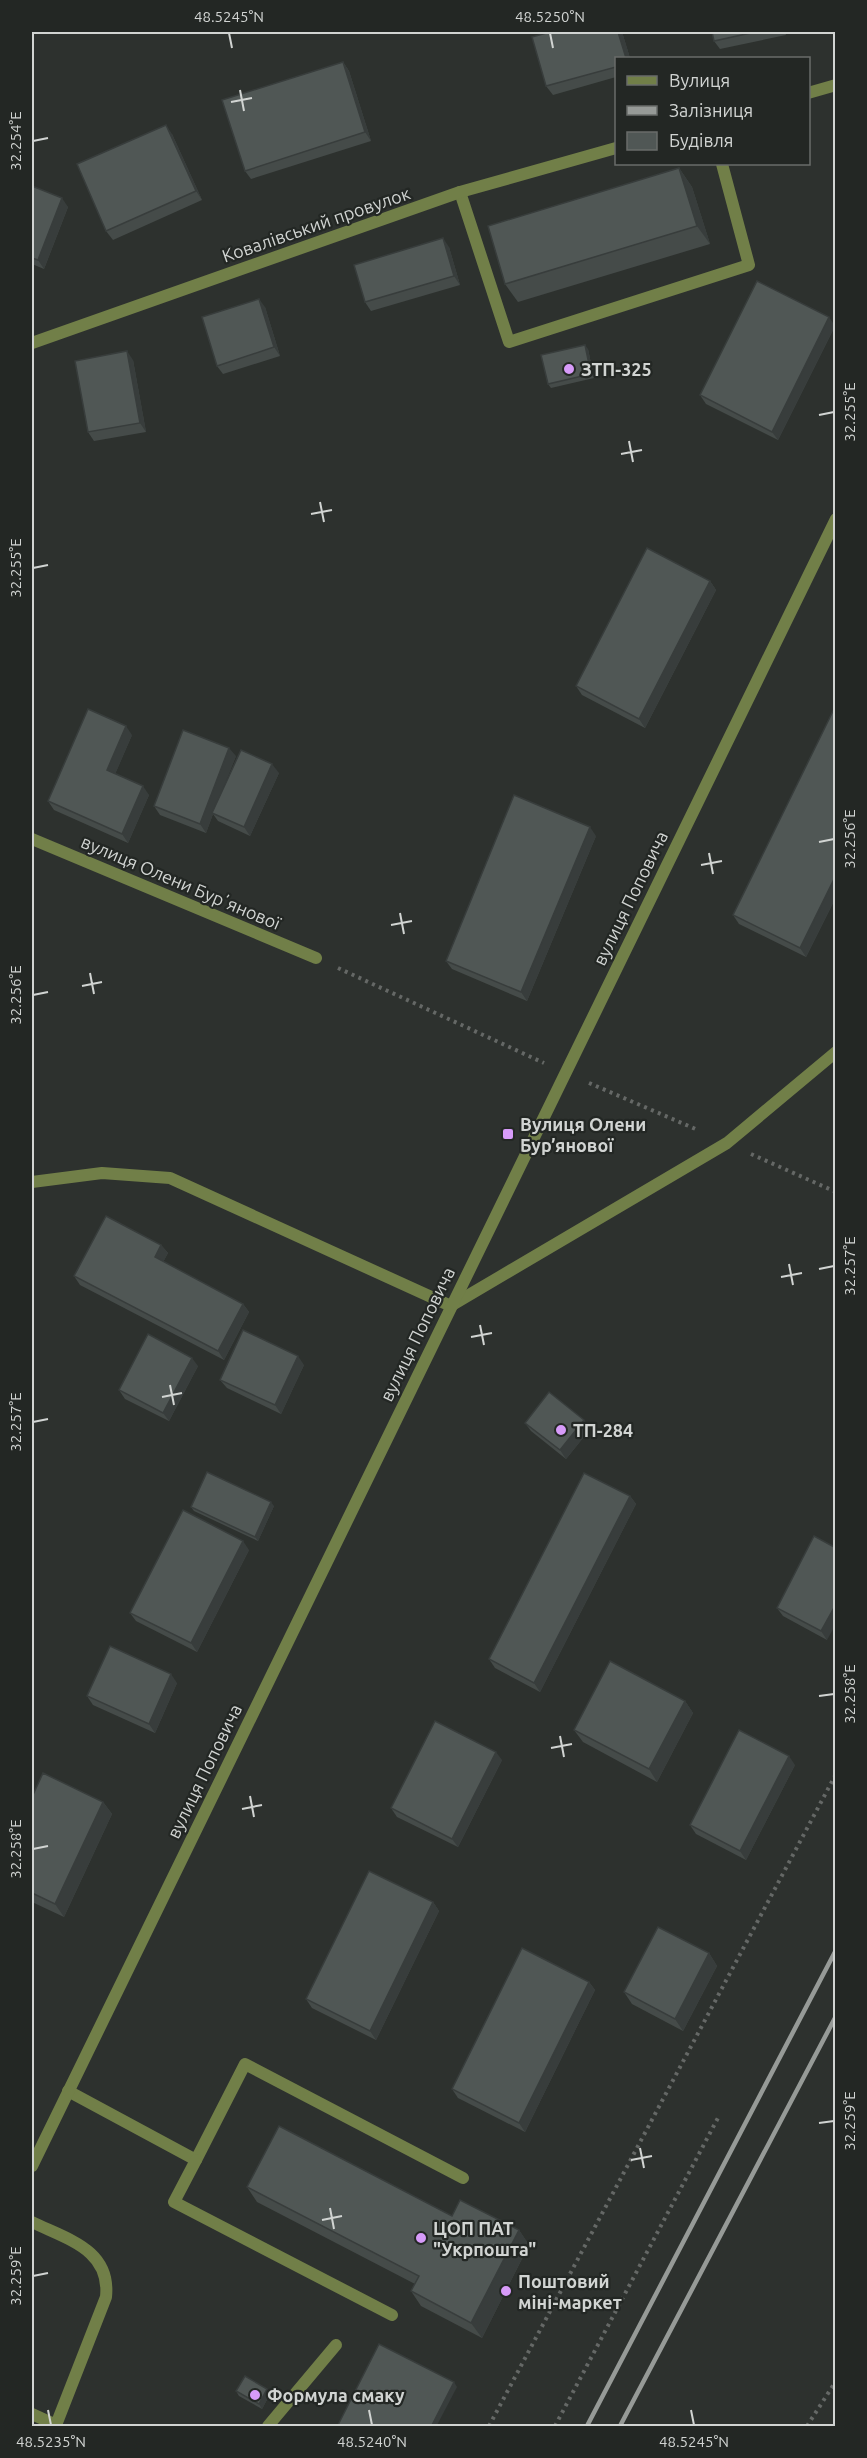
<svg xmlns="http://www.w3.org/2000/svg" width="867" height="2458" font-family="Ubuntu,sans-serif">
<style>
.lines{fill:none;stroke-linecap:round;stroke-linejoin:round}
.path{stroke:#656866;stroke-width:4;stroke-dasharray:3 4.5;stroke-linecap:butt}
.lane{stroke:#717f48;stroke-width:12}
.street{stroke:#717f48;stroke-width:12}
.rail{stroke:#969a97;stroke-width:4.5}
.wall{fill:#454b49}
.shaded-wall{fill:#383d3c}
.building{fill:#505755;stroke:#383d3c;stroke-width:1.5}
.ticks{fill:none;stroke:#d1d4d2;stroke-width:2}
.poi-dot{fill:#d79bf9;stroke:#232724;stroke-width:2}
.labels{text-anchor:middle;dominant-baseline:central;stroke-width:4.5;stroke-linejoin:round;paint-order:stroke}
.street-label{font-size:18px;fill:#d1d4d2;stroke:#232724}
.poi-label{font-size:18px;font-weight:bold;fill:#d1d4d2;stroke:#232724;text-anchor:start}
.neatline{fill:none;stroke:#d1d4d2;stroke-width:2}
.ticks-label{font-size:15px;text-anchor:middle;fill:#d1d4d2}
</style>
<rect width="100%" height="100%" fill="#2d312e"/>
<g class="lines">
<g class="path">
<path d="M338 968 544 1063"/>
<path d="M589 1083 698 1130"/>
<path d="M751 1154 836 1192"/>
<path d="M489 2426 836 1774"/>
<path d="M555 2426 719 2116"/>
<path d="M807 2426 836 2381"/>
</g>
<g class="lane">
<path d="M460 192 509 342 749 265 722 164"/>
<path d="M32 1182 102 1173 170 1178 451 1306"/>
<path d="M68 2091 196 2160 245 2064 463 2178"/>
<path d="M196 2160 174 2202 392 2315"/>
<path d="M268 2426 336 2345"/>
</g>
<g class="street">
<path d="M808 93 836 85"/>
<path d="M32 343 460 192 616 148"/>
<path d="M32 839 316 958"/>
<path d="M452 1305 727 1143 836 1052"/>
<path d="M32 2166 836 519"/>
<path d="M32 2222C66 2239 111 2249 106 2297L56 2425 32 2414"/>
</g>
<g class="rail">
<path d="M587 2426 836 1950"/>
<path d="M620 2426 836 2016"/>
</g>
</g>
<g class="wall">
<path d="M550 32H622L630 58H616V77L553 95 546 86Z"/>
<path d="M712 32H785L786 35 720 49 714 41Z"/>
<path d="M343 62 349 71 371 141 251 179 245 171Z"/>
<path d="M172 134 202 200 113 240 106 231Z"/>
<path d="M679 168 692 187 710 244 518 302 505 284Z"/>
<path d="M32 186 68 207 44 269 32 264Z"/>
<path d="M449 247 460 285 371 311 365 302Z"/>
<path d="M265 307 280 356 223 374 217 366Z"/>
<path d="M835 326 778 440 706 404 700 395Z"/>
<path d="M588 349 594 378 551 388 548 384Z"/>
<path d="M133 360 146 432 94 441 88 432Z"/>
<path d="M710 581 716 590 645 728 582 695 576 686Z"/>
<path d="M836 708V897L806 957 739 924 733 915Z"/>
<path d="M132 735 115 774 149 795 128 843 54 810 48 801Z"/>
<path d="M236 756 224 785 279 773 250 836 218 821 213 814 206 833 160 815 154 806Z"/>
<path d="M596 836 527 1001 452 969 446 961Z"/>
<path d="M161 1245 168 1253 163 1262 243 1304 249 1312 224 1360 80 1285 74 1276Z"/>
<path d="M304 1365 281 1414 227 1388 220 1380Z"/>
<path d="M198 1366 169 1421 125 1399 119 1390Z"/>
<path d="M525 1423 591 1428 566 1459 531 1431Z"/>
<path d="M630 1496 636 1504 540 1692 495 1668 489 1659Z"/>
<path d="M274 1506 258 1541 194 1511 191 1507Z"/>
<path d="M814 1536 827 1640 783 1616 777 1608Z"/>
<path d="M249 1550 197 1652 136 1621 130 1613Z"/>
<path d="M177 1683 155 1733 93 1705 87 1696Z"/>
<path d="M685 1701 693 1713 657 1782 583 1742 574 1730Z"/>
<path d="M502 1760 458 1847 397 1817 391 1808Z"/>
<path d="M795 1765 746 1860 696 1834 690 1825Z"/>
<path d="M32 1797 103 1802 112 1814 64 1917 32 1902Z"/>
<path d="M433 1902 439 1911 376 2040 312 2008 306 1999Z"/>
<path d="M709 1953 717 1966 683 2031 632 2004 624 1992Z"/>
<path d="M589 1982 595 1990 525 2132 458 2098 452 2089Z"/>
<path d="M247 2187 452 2216 519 2230 529 2245 482 2338 421 2306 411 2291 415 2284 257 2202Z"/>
<path d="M236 2391 270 2394 262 2409 239 2396Z"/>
</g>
<g class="shaded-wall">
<path d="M618 32H622L630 58H626Z"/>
<path d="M343 62 349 71 371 141 365 132Z"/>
<path d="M166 125 172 134 202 200 196 191Z"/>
<path d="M679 168 692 187 710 244 697 226Z"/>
<path d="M62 198 68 207 44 269 38 260Z"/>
<path d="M443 238 449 247 460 285 454 276Z"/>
<path d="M259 299 265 307 280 356 274 347Z"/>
<path d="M829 317 835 326 778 440 772 432Z"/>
<path d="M585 345 588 349 594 378 591 374Z"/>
<path d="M127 351 133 360 146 432 140 423Z"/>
<path d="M710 581 716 590 645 728 639 719Z"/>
<path d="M126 726 132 735 113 779 107 770Z"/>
<path d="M229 748 236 756 214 813H212L213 814 206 833 200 824Z"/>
<path d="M272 764 279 773 250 836 244 827Z"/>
<path d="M143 786 149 795 128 843 122 834Z"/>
<path d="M590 827 596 836 527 1001 521 992Z"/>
<path d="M836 875V897L806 957 800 948Z"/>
<path d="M161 1245 168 1253 161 1266 155 1257Z"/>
<path d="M243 1304 249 1312 224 1360 218 1351Z"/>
<path d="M298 1356 304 1365 281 1414 275 1405Z"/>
<path d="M192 1358 198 1366 169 1421 163 1413Z"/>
<path d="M584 1420 591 1428 566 1459 560 1450Z"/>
<path d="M630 1496 636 1504 540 1692 534 1683Z"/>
<path d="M271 1502 274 1506 258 1541 255 1537Z"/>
<path d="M243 1541 249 1550 197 1652 191 1643Z"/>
<path d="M836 1604V1624L827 1640 821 1631Z"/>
<path d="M171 1674 177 1683 155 1733 149 1724Z"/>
<path d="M685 1701 693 1713 657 1782 649 1769Z"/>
<path d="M496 1752 502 1760 458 1847 452 1839Z"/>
<path d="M789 1756 795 1765 746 1860 740 1851Z"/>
<path d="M103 1802 112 1814 64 1917 55 1904Z"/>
<path d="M433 1902 439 1911 376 2040 370 2031Z"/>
<path d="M709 1953 717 1966 683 2031 675 2019Z"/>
<path d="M589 1982 595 1990 525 2132 519 2123Z"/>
<path d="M519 2230 529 2245 482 2338 471 2323Z"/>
<path d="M454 2382 457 2387 436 2427H431Z"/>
<path d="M267 2389 270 2394 262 2409 259 2404Z"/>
</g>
<g class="building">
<path d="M550 32H618L626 58H616V67L546 86 532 37Z"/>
<path d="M712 32H755L714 41Z"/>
<path d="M343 62 365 132 245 171 222 100Z"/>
<path d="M166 125 196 191 106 231 77 164Z"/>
<path d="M679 168 697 226 505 284 488 226Z"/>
<path d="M32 186 62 198 38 260 32 258Z"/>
<path d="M443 238 454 276 365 302 354 265Z"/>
<path d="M757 281 829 317 772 432 700 395Z"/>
<path d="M259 299 274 347 217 366 202 317Z"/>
<path d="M585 345 591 374 548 384 541 355Z"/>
<path d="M127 351 140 423 88 432 75 361Z"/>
<path d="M647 548 710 581 639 719 576 686Z"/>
<path d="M835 707 836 875 800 948 733 915Z"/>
<path d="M88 709 126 726 107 770 143 786 122 834 48 801Z"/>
<path d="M183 730 229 748 200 824 154 806Z"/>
<path d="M241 750 272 764 244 827 212 813Z"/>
<path d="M514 795 590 827 521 992 446 961Z"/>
<path d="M106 1216 161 1245 155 1257 243 1304 218 1351 74 1276Z"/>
<path d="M243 1330 298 1356 275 1405 220 1380Z"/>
<path d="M148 1334 192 1358 163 1413 119 1390Z"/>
<path d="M549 1392 584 1420 560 1450 525 1423Z"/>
<path d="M207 1472 271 1502 255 1537 191 1507Z"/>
<path d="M584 1473 630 1496 534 1683 489 1659Z"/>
<path d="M183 1510 243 1541 191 1643 130 1613Z"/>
<path d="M814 1536 836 1548V1604L821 1631 777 1608Z"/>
<path d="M110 1646 171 1674 149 1724 87 1696Z"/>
<path d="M610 1661 685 1701 649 1769 574 1730Z"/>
<path d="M435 1721 496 1752 452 1839 391 1808Z"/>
<path d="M739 1730 789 1756 740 1851 690 1825Z"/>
<path d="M43 1773 103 1802 55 1904 32 1893V1797Z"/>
<path d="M369 1871 433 1902 370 2031 306 1999Z"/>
<path d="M658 1927 709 1953 675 2019 624 1992Z"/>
<path d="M522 1948 589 1982 519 2123 452 2089Z"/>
<path d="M279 2126 452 2216 460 2200 519 2230 471 2323 411 2291 419 2276 247 2187Z"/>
<path d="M379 2344 454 2382 431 2427H337Z"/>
<path d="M245 2376 267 2389 259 2404 236 2391Z"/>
</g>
<path class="ticks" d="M229 33 232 48M550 33 553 48M240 90 244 111M231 102 252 98M33 141 48 138M819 415 834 412M629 441 633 462M621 454 642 450M320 502 324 522M311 514 332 510M33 568 48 565M819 842 834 839M709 853 713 874M701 865 722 861M400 913 404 934M391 925 412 921M90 973 94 994M82 986 102 982M33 995 48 992M789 1264 793 1285M819 1269 834 1266M781 1277 802 1273M480 1325 484 1345M471 1337 492 1333M170 1385 174 1405M162 1397 182 1393M33 1422 48 1419M819 1696 834 1694M560 1736 564 1757M551 1748 572 1744M250 1796 254 1817M242 1809 262 1805M33 1849 48 1846M819 2123 834 2121M640 2148 644 2168M631 2160 652 2156M330 2208 334 2229M322 2220 342 2216M33 2276 48 2273M48 2410 51 2425M369 2410 372 2425M691 2410 694 2425"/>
<g class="poi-dot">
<circle cx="569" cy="369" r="6"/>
<rect x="502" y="1128" width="12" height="12" rx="3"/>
<circle cx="561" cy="1430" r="6"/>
<circle cx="421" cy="2238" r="6"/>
<circle cx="506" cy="2291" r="6"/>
<circle cx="255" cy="2395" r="6"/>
</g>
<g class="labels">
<g class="street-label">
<text transform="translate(316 224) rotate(-19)">Ковалівський провулок</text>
<text transform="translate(181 882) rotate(23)">вулиця Олени Бурʼянової</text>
<text transform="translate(630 898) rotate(-64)">вулиця Поповича</text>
<text transform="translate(417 1334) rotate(-64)">вулиця Поповича</text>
<text transform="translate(204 1771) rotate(-64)">вулиця Поповича</text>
</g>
<g class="poi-label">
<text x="581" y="369">ЗТП-325</text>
<text x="520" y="1124">Вулиця Олени<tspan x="520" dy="21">Бур’янової</tspan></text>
<text x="573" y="1430">ТП-284</text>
<text x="433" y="2228">ЦОП ПАТ<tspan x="433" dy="21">"Укрпошта"</tspan></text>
<text x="518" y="2281">Поштовий<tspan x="518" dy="21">міні-маркет</tspan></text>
<text x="267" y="2395">Формула смаку</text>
</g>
</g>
<rect width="867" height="2458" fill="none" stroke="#232724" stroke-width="66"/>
<rect x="615" y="57" width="195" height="108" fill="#232724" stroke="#696c6a" stroke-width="1.5"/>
<rect x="627" y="76" width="30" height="9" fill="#717f48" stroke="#696c6a" stroke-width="1.5"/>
<text x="669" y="87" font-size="18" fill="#d1d4d2">Вулиця</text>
<rect x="627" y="106" width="30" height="9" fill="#969a97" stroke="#696c6a" stroke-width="1.5"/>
<text x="669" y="117" font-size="18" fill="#d1d4d2">Залізниця</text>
<rect x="627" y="132" width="30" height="18" fill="#505755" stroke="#696c6a" stroke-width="1.5"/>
<text x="669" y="147" font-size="18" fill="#d1d4d2">Будівля</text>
<rect x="33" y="33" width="801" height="2392" class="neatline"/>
<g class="ticks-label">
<text x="229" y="22">48.5245°N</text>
<text x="550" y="22">48.5250°N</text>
<text transform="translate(16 141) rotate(-90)" y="5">32.254°E</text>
<text transform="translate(850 412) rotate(-90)" y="5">32.255°E</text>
<text transform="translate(16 568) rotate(-90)" y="5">32.255°E</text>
<text transform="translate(850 839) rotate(-90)" y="5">32.256°E</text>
<text transform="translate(16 995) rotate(-90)" y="5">32.256°E</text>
<text transform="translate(850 1266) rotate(-90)" y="5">32.257°E</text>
<text transform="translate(16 1422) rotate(-90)" y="5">32.257°E</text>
<text transform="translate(850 1694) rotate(-90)" y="5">32.258°E</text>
<text transform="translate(16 1849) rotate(-90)" y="5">32.258°E</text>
<text transform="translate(850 2121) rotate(-90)" y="5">32.259°E</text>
<text transform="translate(16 2276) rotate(-90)" y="5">32.259°E</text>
<text x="51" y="2447">48.5235°N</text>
<text x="372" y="2447">48.5240°N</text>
<text x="694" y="2447">48.5245°N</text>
</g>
</svg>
